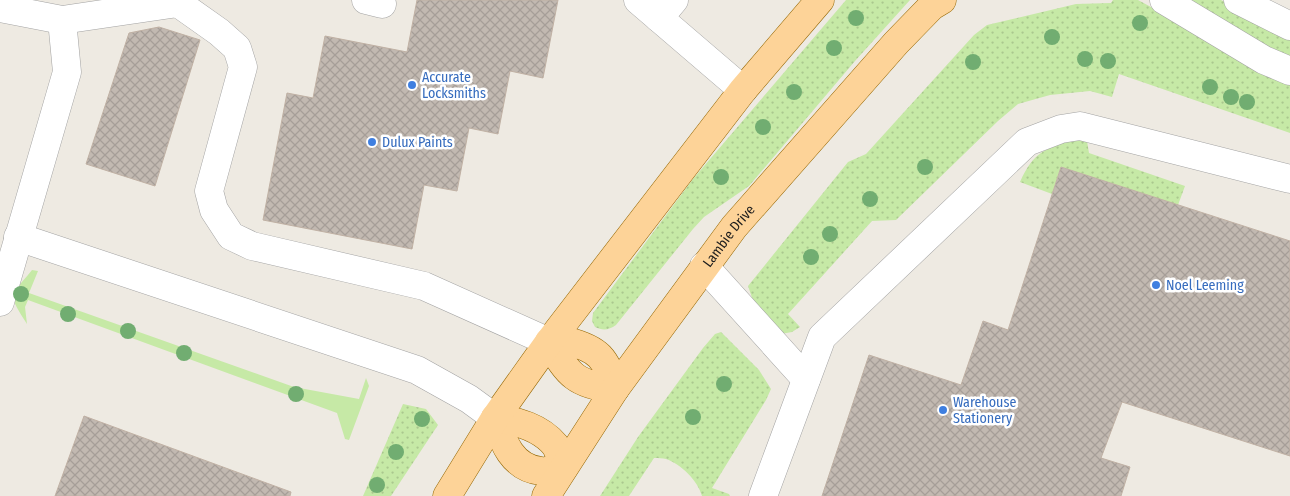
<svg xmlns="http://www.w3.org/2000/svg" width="1290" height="496" font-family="'Fira Sans Condensed',sans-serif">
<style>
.grass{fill:url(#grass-dots)}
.garden{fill:#c6e9a6}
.building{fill:url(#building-cross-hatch);stroke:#c0b1a4}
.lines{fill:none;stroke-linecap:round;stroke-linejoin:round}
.minor-casing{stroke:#a3a3a3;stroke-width:29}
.major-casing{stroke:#946600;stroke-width:29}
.minor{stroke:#fff;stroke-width:28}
.major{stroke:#fdd398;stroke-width:28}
.tree{fill:#71ad71}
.shop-dot{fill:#3f7fe0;stroke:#fff;stroke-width:2}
.labels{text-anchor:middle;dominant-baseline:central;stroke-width:5;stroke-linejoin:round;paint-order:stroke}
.shop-label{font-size:14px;fill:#366cbe;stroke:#fff;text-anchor:start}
.street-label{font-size:14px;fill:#1c1c1c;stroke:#fff}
</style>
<defs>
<pattern id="grass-dots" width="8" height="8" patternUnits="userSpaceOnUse" patternTransform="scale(1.25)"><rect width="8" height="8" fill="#c6e9a6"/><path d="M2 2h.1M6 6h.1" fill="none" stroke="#aac78e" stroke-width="1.8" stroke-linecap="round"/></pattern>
<pattern id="building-cross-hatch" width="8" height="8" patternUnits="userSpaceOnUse" patternTransform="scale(1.25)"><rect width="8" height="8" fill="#c2b9b1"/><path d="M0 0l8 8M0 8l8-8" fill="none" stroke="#a69e98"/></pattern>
</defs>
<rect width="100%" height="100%" fill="#eeeae2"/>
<g class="grass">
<path d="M846 0H910L855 61 749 186 704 217 693 229 616 325C609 330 603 331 595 327L592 321 593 313 693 179Z"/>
<path d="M1113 0H1138L1290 82V133L1119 74 1112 97 1090 91 1050 95 1018 104 998 121 896 220 872 221 788 314 800 327 792 332 781 334 758 315 748 286 848 162 866 154 974 35 987 25 1076 4 1111 3Z"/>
<path d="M1187 0H1221L1290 36V57L1246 37Z"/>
<path d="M1074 139 1087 141 1089 153 1185 186 1178 205 1061 167 1052 194 1020 182C1034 151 1044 150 1074 139Z"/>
<path d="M721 332 759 370 771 389 766 400 712 488 729 494 730 496H702C698 481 681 464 666 459 663 458 658 458 654 458L629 496H600L638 437 703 348 715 334Z"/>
<path d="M403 404 426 409 438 425 391 496H363Z"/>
</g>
<path class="garden" d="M32 270 38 271 29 293 294 387 359 399 366 378 369 386 349 440 345 439 337 413 28 300 25 307 27 324C7 293 10 297 32 270Z"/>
<g class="building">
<path d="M417 0H558L543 78 510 71 498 134 469 128 457 191 424 185 412 249 263 220 287 93 313 98 325 36 407 52Z"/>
<path d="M159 27 200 40 155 186 86 164 129 33Z"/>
<path d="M1061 167 1290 241V456L1122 402 1101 458 1130 467 1121 496H822L869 355 961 385 983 321 1008 330Z"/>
<path d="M84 416 291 492 290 496H55Z"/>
</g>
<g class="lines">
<defs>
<g id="minor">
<path d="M366 0 382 4"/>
<path d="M638 0 659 18"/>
<path d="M674 0 659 18 743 90"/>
<path d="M1164 0 1264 60 1290 71"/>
<path d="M1238 0 1290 26"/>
<path d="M178 3 219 32 237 48 243 67 209 191 214 210 231 236 252 246 424 286 549 342"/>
<path d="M0 8 62 20 178 3 183 0"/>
<path d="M18 237 417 370 469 399 495 418"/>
<path d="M704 266 806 379"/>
<path d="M0 302 67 72 62 20"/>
<path d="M763 496 822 337 1027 142 1061 129 1080 126 1290 179"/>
</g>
<g id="major">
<path d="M567 341C599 349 606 358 615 389 576 385 568 375 549 342Z"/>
<path d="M495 418C503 442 512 468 541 471 548 472 557 468 564 467"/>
<path d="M495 418C517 421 540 427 555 445 559 451 561 460 564 467"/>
<path d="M447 496 495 418 549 342 743 90 820 0"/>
<path id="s1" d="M546 496 615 389 734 227 896 43 932 6 942 0"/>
</g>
</defs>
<use href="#minor" class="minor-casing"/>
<use href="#major" class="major-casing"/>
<use href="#minor" class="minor"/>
<use href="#major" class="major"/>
</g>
<g class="tree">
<circle cx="856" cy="18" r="8"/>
<circle cx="1140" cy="23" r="8"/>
<circle cx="1052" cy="37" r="8"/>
<circle cx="834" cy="48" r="8"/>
<circle cx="1085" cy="59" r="8"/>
<circle cx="1108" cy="61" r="8"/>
<circle cx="973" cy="62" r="8"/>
<circle cx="1210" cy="87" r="8"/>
<circle cx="794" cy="92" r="8"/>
<circle cx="1231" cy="97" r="8"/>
<circle cx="1247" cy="102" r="8"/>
<circle cx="763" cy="127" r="8"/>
<circle cx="925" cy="167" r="8"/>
<circle cx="721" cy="177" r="8"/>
<circle cx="870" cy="199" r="8"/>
<circle cx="830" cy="234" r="8"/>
<circle cx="811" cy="257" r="8"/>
<circle cx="21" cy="294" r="8"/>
<circle cx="68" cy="314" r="8"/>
<circle cx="128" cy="331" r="8"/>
<circle cx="184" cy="353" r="8"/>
<circle cx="724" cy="384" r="8"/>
<circle cx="296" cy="394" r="8"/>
<circle cx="693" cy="417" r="8"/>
<circle cx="422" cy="419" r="8"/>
<circle cx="396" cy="452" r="8"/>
<circle cx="377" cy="485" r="8"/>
</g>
<g class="shop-dot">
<circle cx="412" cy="85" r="5"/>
<circle cx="372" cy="142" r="5"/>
<circle cx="1156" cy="285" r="5"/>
<circle cx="943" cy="410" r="5"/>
</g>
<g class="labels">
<g class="shop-label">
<text x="422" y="77">Accurate<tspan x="422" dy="16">Locksmiths</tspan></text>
<text x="382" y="142">Dulux Paints</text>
<text x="1166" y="285">Noel Leeming</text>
<text x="953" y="402">Warehouse<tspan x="953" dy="16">Stationery</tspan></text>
</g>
<g class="street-label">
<text stroke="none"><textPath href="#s1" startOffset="318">Lambie Drive</textPath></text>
</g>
</g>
</svg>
